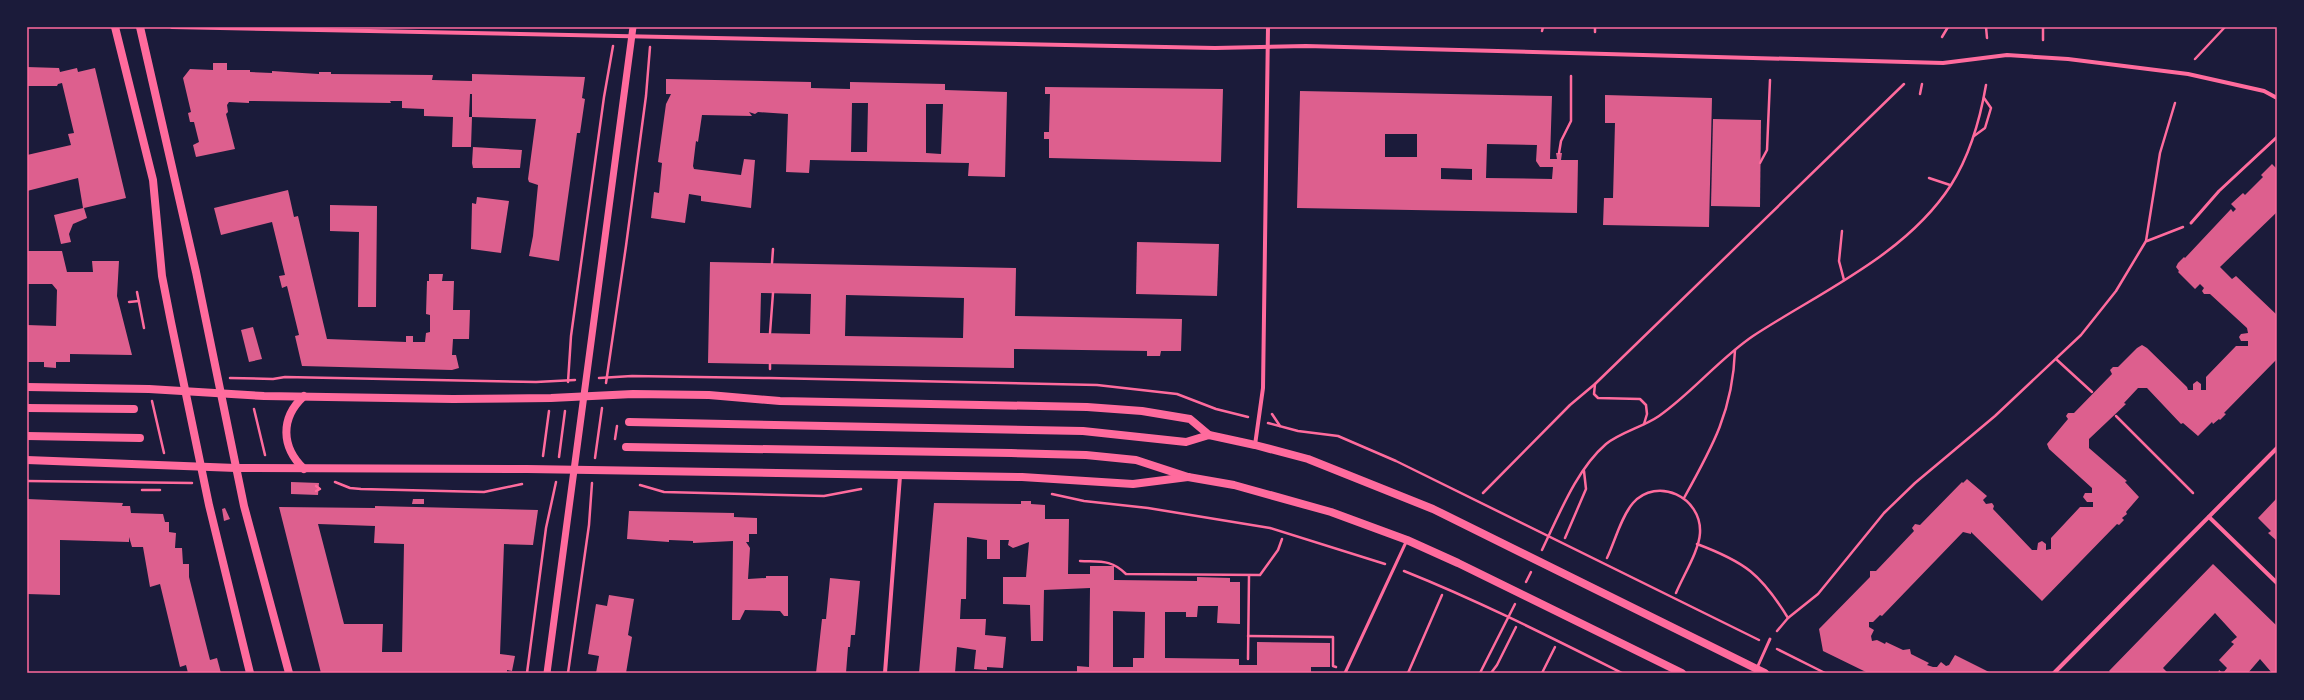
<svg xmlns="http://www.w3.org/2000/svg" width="2304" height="700" font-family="'Alegreya Sans',sans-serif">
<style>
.building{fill:#dd5f8e;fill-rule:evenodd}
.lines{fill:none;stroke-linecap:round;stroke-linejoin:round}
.path{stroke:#ff6b9d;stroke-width:2.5}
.service{stroke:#ff6b9d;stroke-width:3}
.minor{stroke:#ff6b9d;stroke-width:4}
.tertiary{stroke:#ff6b9d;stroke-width:7}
.secondary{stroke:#ff6b9d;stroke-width:8}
.neatline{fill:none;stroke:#ff6b9d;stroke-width:1.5}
</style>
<rect width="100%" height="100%" fill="#1b1b3a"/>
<g class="building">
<path d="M213 63H227V70H250V72L272 73V71L302 73 319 74V72H331V74L433 75 432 80 472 81V74L585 77 582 98 585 99 580 133H577L559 261 529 256 533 236 538 185 529 182 528 179 536 119 472 117 471 147H452L453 117 424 116V109L402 108V101H390L391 103 249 101V103L229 102 227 105 228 112 226 114 235 149 196 157 193 145 199 142 194 122H190L188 113 191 112 183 78 190 69 213 70ZM470 94H472V117H469Z"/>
<path d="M27 67 59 68 60 72 77 68 78 72 95 68 126 198 84 208 87 218 73 224 69 234 71 242 61 244 54 215 83 208 78 178 27 191V155L71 145 68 134 74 133 62 83 58 84 57 86H27Z"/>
<path d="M666 79 811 82V88L850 89V82L945 84V90L1007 92 1005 177 968 176 969 163 810 160 809 173 786 172 788 114 758 112 755 114 749 112 752 116 702 115 698 142 696 141 693 166 694 169 741 175 744 159 755 160 751 208 701 201V196L689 194 685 223 651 218 654 192 659 193 662 163 658 162 666 104 671 94H666ZM852 103H868L867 152H851ZM926 104H943L941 154 926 153Z"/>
<path d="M1045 87 1223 89 1221 162 1049 158V139H1044V132H1049L1050 94H1045Z"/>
<path d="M1300 91 1552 96 1550 159H1557L1556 153H1562L1561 160H1578L1577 213 1297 208ZM1385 134H1417V157H1385ZM1487 144 1537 145 1536 161 1540 167H1553L1552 179 1486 178ZM1441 168 1472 169V180L1441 179Z"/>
<path d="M1605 95 1712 98 1709 227 1603 225 1604 198H1613L1615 123H1605Z"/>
<path d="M1713 119 1761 120 1760 207 1711 206Z"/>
<path d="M473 147 522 150 520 168H473L472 163Z"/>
<path d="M2272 164 2277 169V212L2220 267 2232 279 2236 276 2277 315V359L2224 413 2226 414 2220 420 2219 419 2213 424 2212 422 2198 436 2183 423 2181 424 2147 388H2138L2124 403 2126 404 2089 439V448L2127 481 2125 482 2139 497 2126 512 2127 514 2122 518 2124 520 2119 525 2117 524 2042 601 1971 532V534L1963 532 1882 616 1880 615 1873 622H1869V627L1874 630 1871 636 1872 641 1877 640 1885 644 1886 642 1903 650 1910 649 1911 654 1929 663 1927 665 1933 667H1937L1941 662 1946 666 1949 665 1955 655 1991 673H1868L1823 651 1819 629 1870 577V571H1876L1914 531 1912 528 1915 524 1920 525 1962 482 1963 483 1967 479 1987 496 1983 500 1986 504 1992 503 1994 506 1993 509 2032 550H2037L2038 543 2042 541 2046 544V550L2051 549V538L2080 507H2093V502H2087L2083 497 2085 493H2092V488L2049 449 2047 444 2068 419 2066 416 2068 413H2074L2112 374 2110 370 2113 367H2118L2137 348 2142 345 2147 348 2187 387 2188 390H2193V384L2197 381 2201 384V390H2206V377L2236 346H2248V341H2241L2239 337 2241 334 2248 333 2247 328 2210 294H2204L2202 291 2204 288 2200 284 2195 289 2178 272 2179 271 2176 267 2178 263 2184 257 2185 258 2231 209 2233 212 2236 209 2231 204 2243 193 2245 195 2263 177 2261 175Z"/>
<path d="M288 190 294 217 298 216 327 339 406 342V336H413V342H425L426 333 430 332V315L426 314 427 281H429V274H443L442 281H454L453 310H470L469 339H453L452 355H456L459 368 452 370 302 366 295 336 299 335 287 286 282 288 279 276 285 275 272 222 221 235 214 208Z"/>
<path d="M477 197 509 201 501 253 471 249 472 203 476 204Z"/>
<path d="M330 205 377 206 376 307H358L359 232 330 231Z"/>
<path d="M1137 242 1219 244 1217 296 1136 294Z"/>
<path d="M27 251H62L67 272H93L92 261H119L117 296 132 355 70 354V362H56V368L44 367V362H27V325L56 326 57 290 52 284H27Z"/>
<path d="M710 262 1016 268 1015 316 1182 319 1181 351H1161L1160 356H1147V351L1014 349V368L708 363ZM761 293 811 294 810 334 760 333ZM846 295 964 298 963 338 845 336Z"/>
<path d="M253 327 262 359 249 362 241 330Z"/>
<path d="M291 482 319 483 318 495 291 494Z"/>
<path d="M2277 498V541L2268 533 2271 531 2258 518Z"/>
<path d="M27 499 123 503 122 506H130L131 513 163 514 165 522H169V532L176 533 175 548H182L183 564H189V577L210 660 217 658 221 673H188L186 665 180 667 160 584 150 587 143 547H132L129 537V542L60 540V595L27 594Z"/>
<path d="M413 499H424V504H412Z"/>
<path d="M1021 501H1031V504L1045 505V519H1069L1068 574H1090V566H1114V580L1197 581V577L1230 578V582H1240V624L1217 623 1218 606H1198L1197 617H1186V612H1165V658L1239 659V665H1257V642L1330 643V667H1311V673H1077V666L1089 667 1090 588 1044 590 1043 641H1031L1030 605 1003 604V577H1026L1029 542 1013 548 1008 545 1009 540H1000V559H987V540L967 537 966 599H961L960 619H986L985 635 1006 637 1003 668 987 667V670L974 669 976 650 957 647 955 673H919L934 503 1021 504ZM1113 611 1145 612 1144 658H1133V667H1113Z"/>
<path d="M375 506 538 510 533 545 504 544 500 654 515 656 512 671 507 670V673H321L279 507 375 508ZM318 524 375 526 374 543 404 544 402 652H382L383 624H344Z"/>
<path d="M225 508 230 519 224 521 222 509Z"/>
<path d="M629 511 734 513V517L757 518V534H749V542H746L750 548 748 579 766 578V576H788V616H784L780 611 745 610 740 620H732L733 541 693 543V541L669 540V542L627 539Z"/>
<path d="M2213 564 2277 626V673H2272L2260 659 2248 673H2218L2219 670 2223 673 2227 668 2219 660 2234 644 2231 642 2237 637 2215 613 2163 668 2168 673H2111L2109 671Z"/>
<path d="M830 578 860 581 855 635H851L850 647H848L846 673H816L822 619H826Z"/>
<path d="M609 595 634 599 628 635 632 637 626 673H596L599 656 588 654 596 604 607 606Z"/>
</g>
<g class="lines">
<g class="path">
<path d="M1986 27 1987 38"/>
<path d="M1542 31 1543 27"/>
<path d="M1595 32V27"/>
<path d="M1942 37 1948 27"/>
<path d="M2043 40V27"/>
<path d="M2195 59 2225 27"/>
<path d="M1920 94 1922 84"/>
<path d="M1974 136 1985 128 1991 108 1984 98"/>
<path d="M1559 153 1561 141 1571 121V76"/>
<path d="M1760 163 1767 150 1770 80"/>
<path d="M1929 178 1950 185"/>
<path d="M1842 231 1839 261 1844 280"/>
<path d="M2147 241 2183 227"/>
<path d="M772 263 773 249"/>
<path d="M137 292 144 328"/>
<path d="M129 302 139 301"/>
<path d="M770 333 773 293"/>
<path d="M2056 359 2092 392"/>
<path d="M770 369V364"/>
<path d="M230 378 273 379 285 377 536 382 575 380"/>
<path d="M599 378 632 376 769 378 1097 385 1177 394 1216 409 1248 417"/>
<path d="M568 382 571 336 604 97 613 46"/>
<path d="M606 383 626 246 646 96 650 47"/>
<path d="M1595 384 1594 394 1598 398 1640 399 1646 405 1647 414 1644 424"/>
<path d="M152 401 164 453"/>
<path d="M254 409 265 455"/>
<path d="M1272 414 1280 426"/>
<path d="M2116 416 2193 493"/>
<path d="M1268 423 1298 431 1338 436 1396 461 1759 640"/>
<path d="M615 439 617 426"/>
<path d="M543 456 549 411"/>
<path d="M559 457 565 411"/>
<path d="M595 458 602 408"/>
<path d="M27 481 192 483"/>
<path d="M335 482 350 488 361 489 484 492 522 484"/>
<path d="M640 485 664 492 824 496 861 489"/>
<path d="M142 490H160"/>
<path d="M316 491 320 489 316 486"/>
<path d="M1483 493 1570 405 1595 384 1904 84"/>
<path d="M1052 494 1084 501 1148 508 1270 528 1385 564"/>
<path d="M1684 498C1713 446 1733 410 1735 350"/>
<path d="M1565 538 1586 489 1584 471"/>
<path d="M1697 544C1745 562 1761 574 1788 618"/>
<path d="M1542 550C1559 515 1576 470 1606 444 1621 432 1643 427 1659 416 1692 393 1719 359 1753 336 1820 292 1906 255 1951 185 1970 155 1980 120 1986 85"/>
<path d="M1607 558C1615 541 1621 517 1633 503 1657 476 1702 497 1700 533 1699 551 1683 576 1676 593"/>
<path d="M1080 561C1100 562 1111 559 1126 574L1260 575 1278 550 1282 539"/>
<path d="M1404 571C1479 601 1550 637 1622 673"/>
<path d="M1526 582 1531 572"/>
<path d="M1777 631 1788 618 1818 594 1884 513 1915 483 1995 416 2081 335 2116 291 2146 241 2160 153 2175 103"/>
<path d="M1248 636 1333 637V666L1336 667"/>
<path d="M1777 649 1825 673"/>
<path d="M1248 659 1249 576"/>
<path d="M527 673 546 528 556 482"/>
<path d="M568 673 589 525 592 483"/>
<path d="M1408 673 1442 595"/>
<path d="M1480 673 1515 604"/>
<path d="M1491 673 1497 665 1516 627"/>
<path d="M1542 673 1555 647"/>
</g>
<g class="service">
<path d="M2191 223 2219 191 2277 137"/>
<path d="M1757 668 1770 639"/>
<path d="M1345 673 1407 540"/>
</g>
<g class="minor">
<path d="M172 27 1215 48 1306 46 1943 63 2007 55 2068 59 2188 74 2264 91 2277 98"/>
<path d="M1255 445 1263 388 1268 27"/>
<path d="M2209 517 2277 583"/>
<path d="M885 673 900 476"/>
<path d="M2054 673 2277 448"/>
</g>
<path class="tertiary" d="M547 673 633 27"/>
<g class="secondary">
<path d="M115 27 153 180 162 276 171 322 209 505 250 673"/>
<path d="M140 27 196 272 244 506 289 673"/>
<path d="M27 387 149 389 264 396 453 399 551 398 633 394 709 395 780 401 1087 407 1142 411 1190 419 1209 435"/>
<path d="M27 408 134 409"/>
<path d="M629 422 1083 431 1186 442 1209 435 1255 445 1308 459 1433 509 1765 673"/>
<path d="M27 436 140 438"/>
<path d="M626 447 1011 453 1086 455 1136 460 1188 477 1234 485 1331 512 1407 540 1458 563 1682 673"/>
<path d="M27 460 236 468 527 469 1022 477 1133 484 1188 477"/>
<path d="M304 469C281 447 280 418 304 396"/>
</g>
</g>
<rect width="2304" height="700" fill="none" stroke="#1b1b3a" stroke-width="56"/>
<rect x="28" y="28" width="2248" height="644" class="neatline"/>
</svg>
